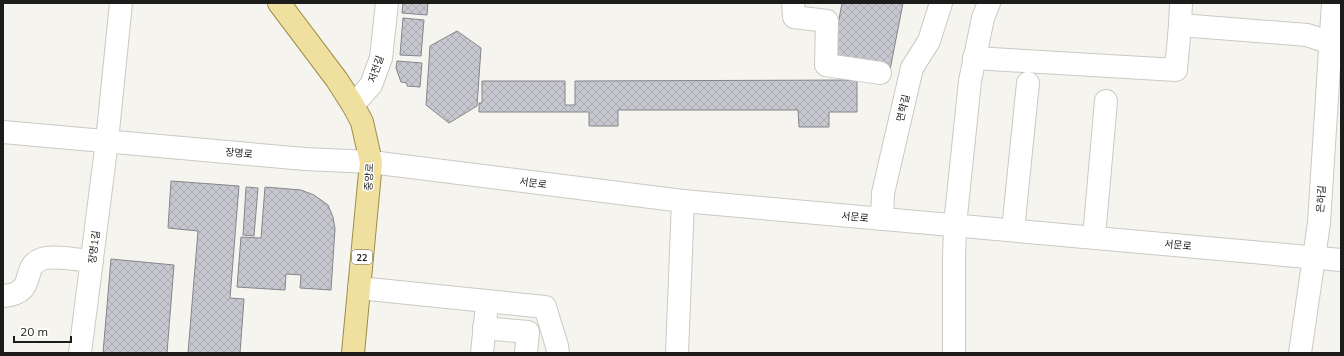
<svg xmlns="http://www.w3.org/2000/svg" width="1344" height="356" font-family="Mulish,'Noto Sans KR',sans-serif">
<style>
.building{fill:url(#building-cross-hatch);stroke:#85868c}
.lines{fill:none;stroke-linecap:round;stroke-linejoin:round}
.minor-casing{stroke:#cac9c2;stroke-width:24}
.major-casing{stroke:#9f8e48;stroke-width:24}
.minor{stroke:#fff;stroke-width:22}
.major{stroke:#f0e0a0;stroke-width:22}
.labels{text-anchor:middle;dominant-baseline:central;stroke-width:3;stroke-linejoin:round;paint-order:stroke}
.shield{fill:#fff;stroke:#60605f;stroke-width:1}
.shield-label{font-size:9px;font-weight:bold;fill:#1c1c1a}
.street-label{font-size:10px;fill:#1c1c1a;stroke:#fff}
</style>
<defs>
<pattern id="building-cross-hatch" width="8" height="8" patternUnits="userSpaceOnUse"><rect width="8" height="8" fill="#c7c8cf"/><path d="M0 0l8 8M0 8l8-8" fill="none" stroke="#aaabb1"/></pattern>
</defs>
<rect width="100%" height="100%" fill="#f6f4ee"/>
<g class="building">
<path d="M403 3H428L427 15 402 13Z"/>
<path d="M842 3H903L890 70 831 63Z"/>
<path d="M403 18 424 20 421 56 400 55Z"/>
<path d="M457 31 481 48 477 106 449 123 426 105 430 46Z"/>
<path d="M397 61 422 63 420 87 407 86V83L401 82 396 68Z"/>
<path d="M857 80V112H829V127H799L798 110H618V126H589V112H479V103H482V81H565V105H575V81Z"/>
<path d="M171 181 239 186 230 298 244 299 240 353H188L198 231 168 228Z"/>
<path d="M246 187 258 188 254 236 243 235Z"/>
<path d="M265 187 301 190 314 195 328 205 333 217 335 229 331 290 300 288 301 275 286 274 285 290 237 287 241 237 261 238Z"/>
<path d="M111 259 174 265 167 353H103Z"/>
</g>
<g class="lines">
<defs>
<g id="minor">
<path d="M793 3 794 17 827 21 826 65 880 73"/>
<path d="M1180 25 1307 35 1331 43 1341 44"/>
<path d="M974 58 1176 70 1180 25 1181 3"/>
<path d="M353 105 371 85 381 58 387 3"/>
<path d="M3 132 305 159 371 162 683 201 1341 260"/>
<path d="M882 219 883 193 912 68 929 41 941 3"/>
<path d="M1013 230 1028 83"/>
<path d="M1094 237 1106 101"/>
<path d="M359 288 545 307 557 346 558 353"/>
<path d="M3 296C39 293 19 267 42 259 53 255 80 260 92 261"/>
<path d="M484 328 528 332 526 353"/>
<path d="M80 353 107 141 121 3"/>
<path d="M482 353 486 314"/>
<path d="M677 353 683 201"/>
<path d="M954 353V259L955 225 970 81 983 18 989 3"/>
<path d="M1300 353 1319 223 1333 3"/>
</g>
<path id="major" d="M279 3 337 80 353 105 362 122 371 162 353 353"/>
</defs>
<use href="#minor" class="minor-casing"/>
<use href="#major" class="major-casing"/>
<use href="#minor" class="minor"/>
<use href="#major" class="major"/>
</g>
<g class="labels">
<rect class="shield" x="352" y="250" width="20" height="14" rx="3"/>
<g class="shield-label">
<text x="362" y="257">22</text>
</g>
<g class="street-label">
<text transform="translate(376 69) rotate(-71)">저전길</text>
<text transform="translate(903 108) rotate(-77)">면학길</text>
<text transform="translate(239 153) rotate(5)">장명로</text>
<text transform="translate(369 177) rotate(-87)">중앙로</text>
<text transform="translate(533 183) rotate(7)">서문로</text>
<text transform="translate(1321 199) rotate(-86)">은하길</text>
<text transform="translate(855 217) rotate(5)">서문로</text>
<text transform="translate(1178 245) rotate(5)">서문로</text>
<text transform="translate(94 247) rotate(-83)">장명1길</text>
</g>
</g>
<rect width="1344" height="356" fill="none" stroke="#1c1c1a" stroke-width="8"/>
<path d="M14 336v6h57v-6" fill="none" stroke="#1c1c1a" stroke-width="2"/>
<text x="20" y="336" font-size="12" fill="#1c1c1a" stroke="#ffffff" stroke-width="3" paint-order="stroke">20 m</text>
</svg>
